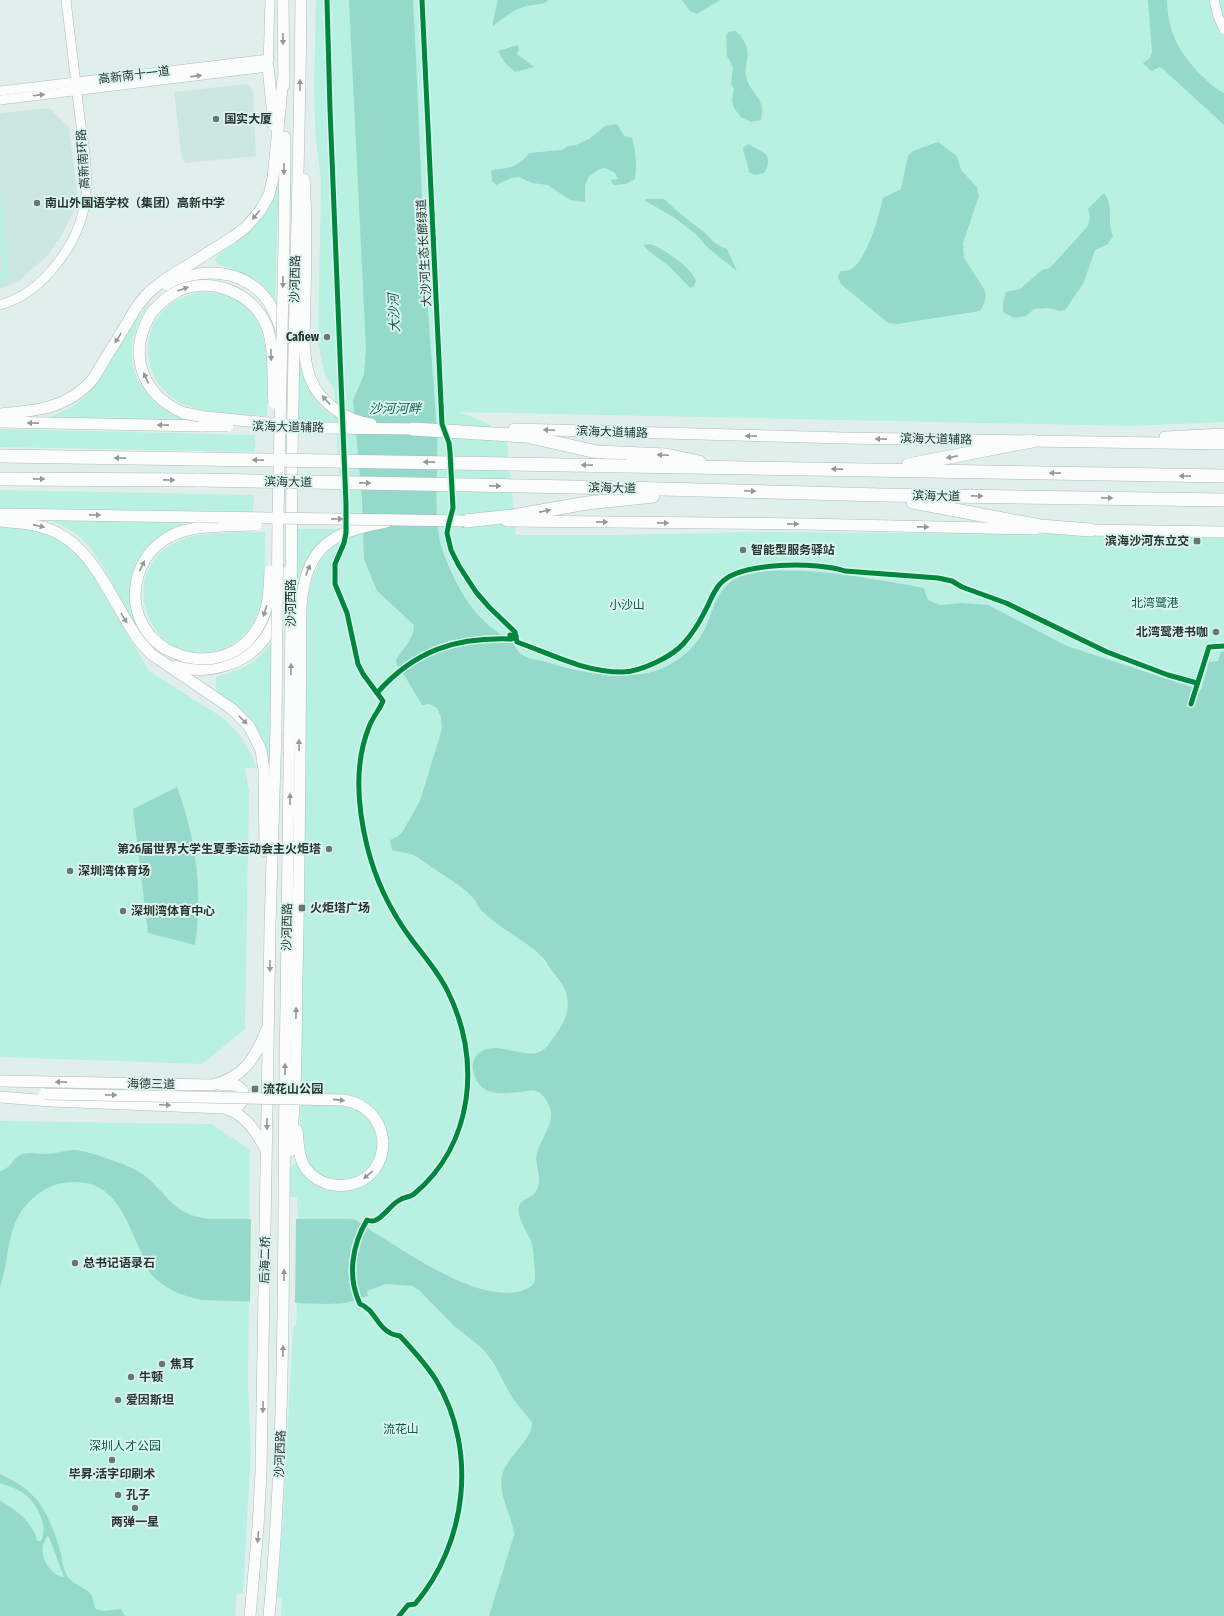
<svg xmlns="http://www.w3.org/2000/svg" width="1224" height="1616" font-family="'Fira Sans Condensed','Noto Sans SC',sans-serif">
<style>
.built{fill:#cce7e0}
.green{fill:#b8f0e2}
.water{fill:#94d9c9;fill-rule:evenodd}
.pier{fill:#e0efeb}
.lines{fill:none;stroke-linecap:round;stroke-linejoin:round}
.minor-casing{stroke:#b0bcb8;stroke-width:10}
.major-casing{stroke:#b0bcb8;stroke-width:12}
.highway-casing{stroke:#b0bcb8;stroke-width:14}
.minor{stroke:#fafdfc;stroke-width:9}
.major{stroke:#fafdfc;stroke-width:11}
.highway{stroke:#fafdfc;stroke-width:13}
.major-bridge-casing{stroke:#b0bcb8;stroke-width:12;stroke-linecap:butt}
.highway-bridge-casing{stroke:#b0bcb8;stroke-width:14;stroke-linecap:butt}
.major-bridge{stroke:#fafdfc;stroke-width:11}
.highway-bridge{stroke:#fafdfc;stroke-width:13}
.cycleway-casing{stroke:#daf5ee;stroke-width:8}
.cycleway{stroke:#00873e;stroke-width:5}
.oneway{fill:#929997}
.poi-dot{fill:#6a7673;stroke:#daf5ee;stroke-width:1.5}
.labels{text-anchor:middle;dominant-baseline:central;stroke-width:4;stroke-linejoin:round;paint-order:stroke}
.street-label{font-size:12px;fill:#2a3532;stroke:#daf5ee}
.poi-label{font-size:12px;font-weight:bold;fill:#2a3532;stroke:#daf5ee;text-anchor:start}
.park-label{font-size:12px;fill:#0c5b4d;stroke:#daf5ee}
.water-label{font-size:13px;font-style:italic;fill:#115e50;stroke:#daf5ee}
</style>
<rect width="100%" height="100%" fill="#e0efeb"/>
<g class="built">
<path d="M246 84 253 90 256 156 186 163 182 159 174 92Z"/>
<path d="M49 108 69 127 77 194 73 212 63 233 48 255 20 280 0 289V113Z"/>
</g>
<g class="green">
<path d="M316 0H1224V422L1131 426 459 412C476 419 497 424 507 442L516 535H617L753 532 1224 535V652H1221L1218 661 1209 662 1201 690 1067 646 988 606 961 603 940 605 928 600 924 588 868 578 785 570 721 593C708 616 704 640 681 657 642 686 590 676 547 662 539 660 528 659 521 655 517 652 515 646 512 643 502 635 492 629 483 620 461 597 448 566 438 535L364 559 377 591 414 625C413 639 405 648 397 658L398 667 406 678 429 704 437 708 441 717 442 730 421 801 403 831 397 837 412 855 448 878 472 897 483 913 529 946 543 959 564 988 568 1005 566 1020 547 1048 536 1052 519 1053 493 1048 500 1094C509 1093 530 1088 539 1092 542 1093 545 1097 546 1101 557 1121 543 1138 537 1158 534 1167 541 1179 537 1191 533 1199 517 1199 519 1213 521 1224 529 1234 532 1243 534 1251 537 1274 535 1282 533 1289 526 1289 520 1291 478 1303 406 1251 370 1230L356 1220 351 1219H298L297 1197H290V1167L297 1162H298L300 1124 306 605C313 575 316 557 343 539L336 423 311 422 297 419 298 359C304 381 313 407 336 417L334 389 324 372 318 342 321 181 316 142 314 91Z"/>
<path d="M279 176 275 305C259 279 245 274 217 264L215 260C220 251 232 246 239 240 262 223 272 204 279 176Z"/>
<path d="M0 189 9 264 8 275 0 286V276L3 266 0 245Z"/>
<path d="M198 292C275 289 268 361 267 416 241 414 202 415 179 402 141 381 136 325 175 301 182 297 190 295 198 292Z"/>
<path d="M153 299C146 308 140 317 136 328 120 373 150 409 191 422L43 419C53 415 63 412 72 407 89 396 100 376 110 359 124 338 136 317 153 299Z"/>
<path d="M0 429 255 435V452L0 447Z"/>
<path d="M0 490 254 495 253 512 0 508Z"/>
<path d="M44 518 202 522C196 522 190 522 184 524 172 527 162 534 153 542 128 566 125 594 138 624 140 631 145 637 149 643 141 633 133 624 127 613 112 586 99 549 72 531 63 526 54 522 44 518Z"/>
<path d="M0 525 41 530 66 542 86 564 149 671 223 718C239 732 250 748 256 768H245L249 792 245 1029 202 1064 0 1057Z"/>
<path d="M295 529H342C313 543 304 559 295 589Z"/>
<path d="M265 532C265 561 268 595 254 621 247 635 234 645 220 650 151 674 111 571 178 541 203 530 238 533 265 532Z"/>
<path d="M272 641 270 769C262 729 248 714 216 691V677C242 670 257 663 272 641Z"/>
<path d="M0 1121 212 1124 250 1150 248 1387 251 1450 243 1593 237 1594 235 1616H0Z"/>
<path d="M386 1284 412 1286 419 1290 439 1311 482 1348 532 1422C535 1437 503 1458 501 1480 499 1497 511 1511 513 1527 516 1545 495 1596 489 1616H281L282 1599 277 1596 282 1533 293 1326H296L297 1302 346 1303 368 1296 367 1291Z"/>
</g>
<g class="water">
<path d="M349 0H413C418 93 421 187 426 281 429 332 434 383 437 435 439 472 431 521 444 554 453 578 466 604 485 622 493 630 504 636 512 643 517 648 518 653 524 656 530 659 539 660 546 662 579 672 612 679 647 673 668 669 691 653 702 634 711 618 714 597 728 584 759 555 883 581 924 588L928 600 940 605 961 603 988 605 1067 646 1201 690 1209 662 1218 661 1221 652H1224V1616H489L514 1535C512 1513 496 1494 503 1472 508 1456 534 1437 532 1422L513 1399 494 1364 482 1348 454 1326 419 1290 412 1286 386 1284 367 1291 368 1296 346 1303 329 1304 201 1300C183 1296 164 1289 151 1274 146 1268 144 1259 141 1252 124 1215 113 1175 63 1183 46 1185 26 1201 18 1217 7 1238 8 1264 0 1287V1171C14 1167 12 1157 23 1154 31 1152 37 1154 45 1154 55 1154 65 1150 75 1150 89 1151 129 1165 141 1173 168 1192 170 1215 210 1219H351L356 1220 370 1230C407 1252 477 1303 521 1291 531 1288 536 1285 535 1274 534 1264 534 1253 532 1244 529 1233 514 1216 520 1204 523 1198 533 1198 536 1191 543 1179 534 1166 537 1153 541 1138 554 1125 550 1109 548 1103 544 1094 538 1092 533 1089 527 1091 521 1092 500 1094 479 1097 473 1070 471 1058 480 1049 493 1048 510 1047 536 1063 549 1044 562 1025 573 1014 565 990 563 985 559 980 555 975 551 970 547 963 543 958 526 941 503 930 485 914 479 910 477 902 472 897 461 885 441 874 427 864 422 861 418 857 413 855 406 852 398 852 392 850L390 840 397 837 403 831 420 801 442 729 441 717 437 708 429 704 422 705 406 678 398 667 396 662 397 658 408 643 413 633 414 625 377 591 364 559 362 498 353 400 364 375 366 349Z"/>
<path d="M498 0H547L548 1C539 6 532 4 523 7 512 11 501 19 493 26V21Z"/>
<path d="M682 0H720L697 14 690 11Z"/>
<path d="M1148 0H1167C1168 32 1178 51 1200 74 1207 81 1215 89 1224 93V125L1163 69 1160 67 1151 71 1143 63 1150 58 1152 52Z"/>
<path d="M735 31C740 34 742 38 745 43 752 56 742 68 747 80 753 96 766 99 761 120L751 122 741 117 734 108 732 101 734 89 731 83 733 67 727 56 726 36 728 32Z"/>
<path d="M518 45 519 49 517 54 534 67 515 72 505 63 498 51Z"/>
<path d="M617 124 624 136 632 138C636 152 637 165 635 179L626 184 614 185 610 180 618 179 615 173 605 168 600 169 589 176 585 185V202L570 200 548 185 532 183 519 177 511 178 496 185 492 181 491 171C495 169 497 169 501 169 513 168 522 163 529 153L562 150 568 146 576 145 589 139 605 126Z"/>
<path d="M938 142 957 156 961 170 977 187 979 196 963 243 964 258 983 287 986 295 984 304 980 311 897 324 888 323 841 284 838 277 840 271C843 271 847 271 849 270 867 263 879 215 883 198L901 189 908 156 913 151Z"/>
<path d="M748 144C762 152 775 154 764 173L755 175 749 172C748 163 744 156 743 148Z"/>
<path d="M1104 193C1115 208 1106 222 1113 236L1108 244 1095 250 1083 284 1065 310 1059 311 1048 308 1034 309 1026 316 1014 318 1003 312V303L1006 292 1020 289 1042 270 1050 268 1088 226 1090 216 1088 209Z"/>
<path d="M647 199H664C675 210 687 219 700 229 712 237 710 243 727 249L737 271 707 247 697 235 675 218 644 200Z"/>
<path d="M650 244C664 249 691 267 696 281L694 286 690 288 670 267 649 251 643 245Z"/>
<path d="M177 787C196 839 203 890 195 945L148 933 133 809Z"/>
<path d="M0 1474C39 1492 47 1510 60 1550 62 1558 63 1568 67 1576 73 1585 87 1588 91 1595 94 1599 93 1604 96 1609L103 1611 121 1609 125 1616H0V1501C14 1508 27 1518 34 1532 36 1535 36 1538 37 1541H41C49 1526 37 1505 26 1495 19 1489 9 1486 0 1483ZM47 1536 49 1537 64 1577C51 1576 40 1558 43 1545 44 1542 46 1539 47 1536Z"/>
</g>
<path class="pier" d="M251 1217H296L295 1304 250 1303Z"/>
<g class="lines">
<defs>
<g id="minor">
<path d="M1214 0 1218 16 1224 30"/>
<path d="M0 91 269 59"/>
<path d="M0 100 268 67 270 0"/>
<path d="M0 305C21 299 36 288 50 272 66 254 79 233 84 208 90 179 84 147 80 118 75 79 71 39 66 0"/>
</g>
<g id="major">
<path d="M283 0 284 85"/>
<path d="M268 67 274 126"/>
<path d="M304 179C307 219 306 259 305 299 305 324 301 353 310 378 320 403 345 420 371 424"/>
<path d="M284 243 285 137"/>
<path d="M167 285C200 267 243 267 268 301 274 310 278 321 282 332"/>
<path d="M152 312C127 352 140 394 184 413"/>
<path d="M0 414C36 411 67 409 93 379L138 305 149 292 163 281 233 237 246 227 260 211 269 195 273 178 283 79"/>
<path d="M0 422 202 426"/>
<path d="M321 428 420 429"/>
<path d="M514 429 843 438 1224 444"/>
<path d="M1165 437 1224 434"/>
<path d="M0 514 200 517"/>
<path d="M0 521C15 523 31 523 45 528 95 543 112 605 141 643L151 654 232 709 249 726 261 750 264 770 265 851"/>
<path d="M507 521 805 524 1035 529"/>
<path d="M1083 530 1224 532"/>
<path d="M166 649C158 644 151 638 146 630 125 599 136 555 169 537 185 528 204 527 223 526"/>
<path d="M175 666C212 676 255 663 272 626 280 609 284 590 286 572"/>
<path d="M0 1081 212 1085C243 1078 255 1059 266 1031"/>
<path d="M221 1085C226 1085 233 1084 237 1086 246 1090 245 1099 239 1105L224 1107"/>
<path d="M0 1097 51 1101 224 1108C245 1114 256 1131 266 1150"/>
<path d="M297 1130C298 1141 298 1154 303 1164 317 1190 356 1193 374 1170 381 1161 383 1151 383 1141"/>
<path d="M290 1151C297 1093 296 1034 297 976 300 853 300 730 301 607 305 547 331 532 386 522"/>
<path d="M250 1616 258 1527 261 1472 270 927 276 729"/>
<path d="M269 1616C288 1413 282 1210 286 1007 288 877 290 747 291 617 292 547 291 476 293 406 295 271 300 135 301 0"/>
</g>
<g id="highway">
<path d="M413 429 526 436 597 452 666 455 699 462"/>
<path d="M0 456 201 459"/>
<path d="M908 465 1032 441"/>
<path d="M626 466 1224 476"/>
<path d="M0 479 200 480"/>
<path d="M625 488 882 495 1224 500"/>
<path d="M913 502 1040 526 1090 530"/>
<path d="M465 521 513 516 587 503 653 496"/>
</g>
</defs>
<use href="#minor" class="minor-casing"/>
<use href="#major" class="major-casing"/>
<use href="#highway" class="highway-casing"/>
<use href="#minor" class="minor"/>
<use href="#major" class="major"/>
<use href="#highway" class="highway"/>
<defs>
<g id="major-bridge">
<path d="M152 312C160 303 168 296 178 291 212 276 254 293 267 327 275 348 272 380 274 403"/>
<path d="M184 413 205 417 321 428"/>
<path d="M202 426H228"/>
<path d="M200 517 465 521"/>
<path d="M223 526 256 525"/>
<path d="M166 649C201 668 242 660 261 622 269 606 269 589 270 571"/>
<path d="M276 729 278 517 284 243"/>
<path d="M44 1094 344 1100C366 1104 380 1118 383 1141"/>
</g>
<g id="highway-bridge">
<path d="M201 459 626 466"/>
<path d="M200 480 625 488"/>
</g>
</defs>
<use href="#major-bridge" class="major-bridge-casing"/>
<use href="#highway-bridge" class="highway-bridge-casing"/>
<use href="#major-bridge" class="major-bridge"/>
<use href="#highway-bridge" class="highway-bridge"/>
<defs>
<g id="cycleway">
<path d="M327 0 330 109 346 504V533L344 543 335 564V584L347 613 358 664 363 674 383 701C380 709 372 718 369 727 354 764 358 809 367 846 375 878 390 910 409 936 422 954 437 970 447 990 482 1058 474 1144 414 1194 409 1198 405 1196 398 1201 390 1206 384 1216 376 1220 373 1222 370 1221 367 1220 352 1245 347 1277 360 1304 377 1310 377 1333 400 1336 413 1350 426 1364 436 1380 478 1450 467 1543 415 1604L408 1605 399 1616"/>
<path d="M422 0 442 424 449 443 450 452 453 508 449 523 447 533 451 550 459 566 476 592 489 607 515 632 517 642C551 654 584 672 622 672 640 672 672 657 684 643 691 635 699 623 704 613 710 603 712 593 720 584 739 561 819 562 845 571L938 578 952 581 962 587 1006 603 1107 652 1168 675 1197 683"/>
<path d="M377 693C415 650 456 637 512 639L510 635 516 636"/>
<path d="M1191 704 1209 647 1224 646"/>
</g>
</defs>
<use href="#cycleway" class="cycleway-casing"/>
<use href="#cycleway" class="cycleway"/>
</g>
<defs><path id="oneway-solid" d="M-6-.8H1V-3.2L6.5 0L1 3.2V.8H-6Z"/></defs>
<g class="oneway">
<use href="#oneway-solid" transform="translate(283 39) rotate(90)"/>
<use href="#oneway-solid" transform="translate(196 76) rotate(-7)"/>
<use href="#oneway-solid" transform="translate(300 85) rotate(-90)"/>
<use href="#oneway-solid" transform="translate(39 95) rotate(-7)"/>
<use href="#oneway-solid" transform="translate(284 169) rotate(91)"/>
<use href="#oneway-solid" transform="translate(256 215) rotate(129)"/>
<use href="#oneway-solid" transform="translate(283 282) rotate(91)"/>
<use href="#oneway-solid" transform="translate(183 289) rotate(-20)"/>
<use href="#oneway-solid" transform="translate(118 338) rotate(122)"/>
<use href="#oneway-solid" transform="translate(271 355) rotate(88)"/>
<use href="#oneway-solid" transform="translate(146 378) rotate(-115)"/>
<use href="#oneway-solid" transform="translate(326 400) rotate(-133)"/>
<use href="#oneway-solid" transform="translate(33 423) rotate(-179)"/>
<use href="#oneway-solid" transform="translate(163 425) rotate(-179)"/>
<use href="#oneway-solid" transform="translate(549 430) rotate(-178)"/>
<use href="#oneway-solid" transform="translate(751 436) rotate(-179)"/>
<use href="#oneway-solid" transform="translate(881 439) rotate(-179)"/>
<use href="#oneway-solid" transform="translate(663 455) rotate(-177)"/>
<use href="#oneway-solid" transform="translate(952 457) rotate(169)"/>
<use href="#oneway-solid" transform="translate(120 458) rotate(-179)"/>
<use href="#oneway-solid" transform="translate(258 460) rotate(-179)"/>
<use href="#oneway-solid" transform="translate(429 462) rotate(-179)"/>
<use href="#oneway-solid" transform="translate(587 465) rotate(-179)"/>
<use href="#oneway-solid" transform="translate(837 469) rotate(-179)"/>
<use href="#oneway-solid" transform="translate(1055 473) rotate(-179)"/>
<use href="#oneway-solid" transform="translate(1185 476) rotate(-179)"/>
<use href="#oneway-solid" transform="translate(39 479) rotate(1)"/>
<use href="#oneway-solid" transform="translate(169 480) rotate(1)"/>
<use href="#oneway-solid" transform="translate(365 483) rotate(1)"/>
<use href="#oneway-solid" transform="translate(495 486) rotate(1)"/>
<use href="#oneway-solid" transform="translate(750 491) rotate(2)"/>
<use href="#oneway-solid" transform="translate(977 496) rotate(1)"/>
<use href="#oneway-solid" transform="translate(1107 498) rotate(1)"/>
<use href="#oneway-solid" transform="translate(545 511) rotate(-11)"/>
<use href="#oneway-solid" transform="translate(95 515) rotate(1)"/>
<use href="#oneway-solid" transform="translate(337 519) rotate(1)"/>
<use href="#oneway-solid" transform="translate(602 522) rotate(1)"/>
<use href="#oneway-solid" transform="translate(663 523) rotate(1)"/>
<use href="#oneway-solid" transform="translate(793 524) rotate(1)"/>
<use href="#oneway-solid" transform="translate(39 526) rotate(13)"/>
<use href="#oneway-solid" transform="translate(923 527) rotate(1)"/>
<use href="#oneway-solid" transform="translate(142 566) rotate(-64)"/>
<use href="#oneway-solid" transform="translate(308 570) rotate(-69)"/>
<use href="#oneway-solid" transform="translate(265 611) rotate(107)"/>
<use href="#oneway-solid" transform="translate(124 618) rotate(59)"/>
<use href="#oneway-solid" transform="translate(291 669) rotate(-89)"/>
<use href="#oneway-solid" transform="translate(243 720) rotate(45)"/>
<use href="#oneway-solid" transform="translate(299 745) rotate(-91)"/>
<use href="#oneway-solid" transform="translate(290 799) rotate(-89)"/>
<use href="#oneway-solid" transform="translate(270 966) rotate(91)"/>
<use href="#oneway-solid" transform="translate(296 1013) rotate(-89)"/>
<use href="#oneway-solid" transform="translate(285 1069) rotate(-89)"/>
<use href="#oneway-solid" transform="translate(61 1082) rotate(-179)"/>
<use href="#oneway-solid" transform="translate(111 1095) rotate(1)"/>
<use href="#oneway-solid" transform="translate(339 1100) rotate(6)"/>
<use href="#oneway-solid" transform="translate(165 1105) rotate(2)"/>
<use href="#oneway-solid" transform="translate(267 1124) rotate(91)"/>
<use href="#oneway-solid" transform="translate(368 1175) rotate(140)"/>
<use href="#oneway-solid" transform="translate(284 1275) rotate(-89)"/>
<use href="#oneway-solid" transform="translate(283 1351) rotate(-89)"/>
<use href="#oneway-solid" transform="translate(263 1407) rotate(91)"/>
<use href="#oneway-solid" transform="translate(258 1537) rotate(95)"/>
</g>
<g class="poi-dot">
<circle cx="216" cy="119" r="4"/>
<circle cx="37" cy="203" r="4"/>
<circle cx="327" cy="337" r="4"/>
<rect x="1193" y="537" width="8" height="8" rx="2"/>
<circle cx="743" cy="550" r="4"/>
<circle cx="1216" cy="632" r="4"/>
<circle cx="329" cy="849" r="4"/>
<circle cx="70" cy="871" r="4"/>
<rect x="298" y="904" width="8" height="8" rx="2"/>
<circle cx="123" cy="911" r="4"/>
<rect x="251" y="1085" width="8" height="8" rx="2"/>
<circle cx="75" cy="1263" r="4"/>
<circle cx="162" cy="1364" r="4"/>
<circle cx="131" cy="1377" r="4"/>
<circle cx="118" cy="1400" r="4"/>
<circle cx="112" cy="1460" r="4"/>
<circle cx="118" cy="1495" r="4"/>
<circle cx="135" cy="1508" r="4"/>
</g>
<g class="labels">
<g class="street-label">
<text transform="translate(134 75) rotate(-7)">高新南十一道</text>
<text transform="translate(83 159) rotate(-94)">高新南环路</text>
<text transform="translate(424 253) rotate(-93)">大沙河生态长廊绿道</text>
<text transform="translate(295 279) rotate(-89)">沙河西路</text>
<text transform="translate(288 427) rotate(1)">滨海大道辅路</text>
<text transform="translate(612 432) rotate(2)">滨海大道辅路</text>
<text transform="translate(936 439) rotate(1)">滨海大道辅路</text>
<text transform="translate(288 482) rotate(1)">滨海大道</text>
<text transform="translate(612 488) rotate(1)">滨海大道</text>
<text transform="translate(936 496) rotate(1)">滨海大道</text>
<text transform="translate(291 603) rotate(-90)">沙河西路</text>
<text transform="translate(287 927) rotate(-89)">沙河西路</text>
<text transform="translate(151 1084) rotate(1)">海德三道</text>
<text transform="translate(265 1260) rotate(-89)">后海二桥</text>
<text transform="translate(280 1454) rotate(-88)">沙河西路</text>
</g>
<g class="poi-label">
<text x="224" y="119">国实大厦</text>
<text x="45" y="203">南山外国语学校（集团）高新中学</text>
<text x="319" y="337" text-anchor="end">Cafiew</text>
<text x="1189" y="541" text-anchor="end">滨海沙河东立交</text>
<text x="751" y="550">智能型服务驿站</text>
<text x="1208" y="632" text-anchor="end">北湾鹭港书咖</text>
<text x="321" y="849" text-anchor="end">第26届世界大学生夏季运动会主火炬塔</text>
<text x="78" y="871">深圳湾体育场</text>
<text x="310" y="908">火炬塔广场</text>
<text x="131" y="911">深圳湾体育中心</text>
<text x="263" y="1089">流花山公园</text>
<text x="83" y="1263">总书记语录石</text>
<text x="170" y="1364">焦耳</text>
<text x="139" y="1377">牛顿</text>
<text x="126" y="1400">爱因斯坦</text>
<text x="112" y="1474" text-anchor="middle">毕昇·活字印刷术</text>
<text x="126" y="1495">孔子</text>
<text x="135" y="1522" text-anchor="middle">两弹一星</text>
</g>
<g class="park-label">
<text x="1155" y="603">北湾鹭港</text>
<text x="627" y="605">小沙山</text>
<text x="401" y="1429">流花山</text>
<text x="125" y="1446">深圳人才公园</text>
</g>
<g class="water-label">
<text transform="translate(394 313) rotate(-93)">大沙河</text>
<text x="395" y="408">沙河河畔</text>
</g>
</g>
</svg>
